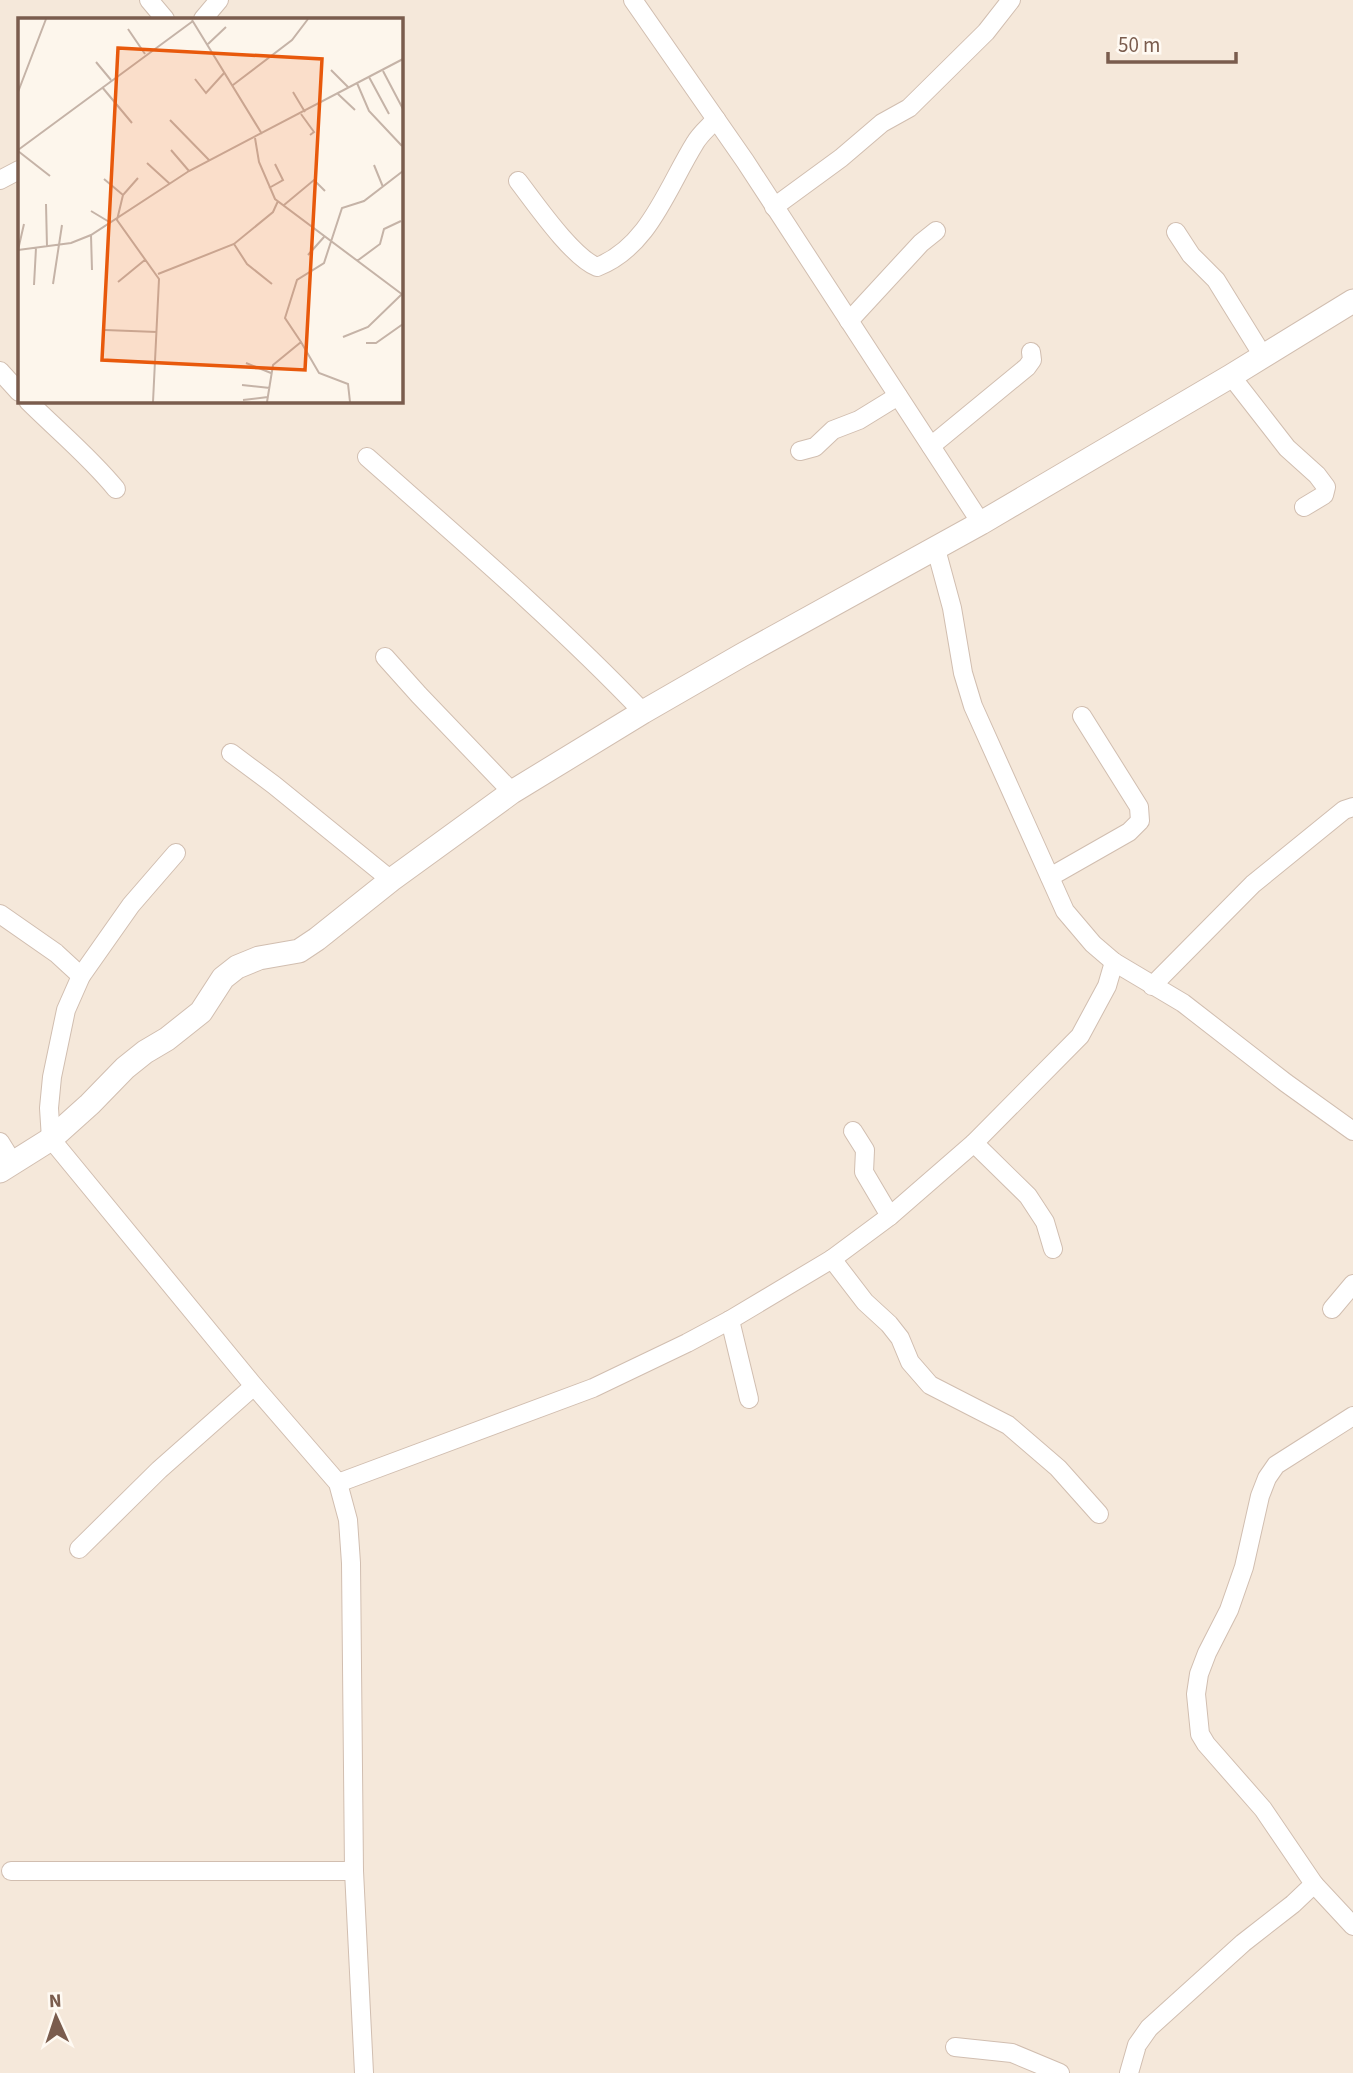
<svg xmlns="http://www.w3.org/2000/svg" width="1353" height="2073" font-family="'Source Sans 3',sans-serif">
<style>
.residential{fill:#f5e8da;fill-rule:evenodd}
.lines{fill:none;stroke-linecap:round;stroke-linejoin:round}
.minor-casing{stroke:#d1beb0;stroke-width:20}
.tertiary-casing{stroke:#d1beb0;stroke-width:25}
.minor{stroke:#fff;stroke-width:18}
.tertiary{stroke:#fff;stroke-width:23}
.inset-road{fill:none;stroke:#c5b3a7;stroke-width:2}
.view{fill:#e8590c;fill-opacity:0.15;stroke:#e8590c;stroke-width:3.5}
.inset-edge{fill:none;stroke:#7a5c4d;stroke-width:3.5}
</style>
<rect width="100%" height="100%" fill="#fdf6ec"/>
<path class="residential" d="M0 0H1353V2073H0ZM19 19H401V401H19Z"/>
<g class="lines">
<defs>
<g id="minor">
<path d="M149 0 165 19"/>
<path d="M633 0 745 161 981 523"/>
<path d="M203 19 219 0"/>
<path d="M0 180 19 170"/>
<path d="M518 181C535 203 572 257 597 267 649 247 667 188 695 143 700 134 709 127 716 119"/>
<path d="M774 207 841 158 882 123 909 108 986 32 1011 0"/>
<path d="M1176 232 1191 255 1216 280 1263 356"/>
<path d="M849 321 921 243 936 231"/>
<path d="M0 371 19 392"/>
<path d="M1231 376 1287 448 1317 475 1326 487 1324 495 1304 507"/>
<path d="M28 401C57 430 90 457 116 489"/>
<path d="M931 446 1027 367 1032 360 1031 352"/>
<path d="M800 451 815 447 833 430 859 420 898 396"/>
<path d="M367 457C461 540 556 621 643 712"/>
<path d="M936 549 952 608 963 673 973 706 1065 911 1093 944 1114 962 1183 1003 1286 1083 1353 1131"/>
<path d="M385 657 419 695 512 792"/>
<path d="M231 753 274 785 391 880"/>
<path d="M176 853 131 905 81 976 66 1010 52 1077 49 1108 51 1139 254 1386 338 1483 348 1520 351 1563 354 1871 364 2073"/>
<path d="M1050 877 1129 832 1140 821 1139 807 1082 716"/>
<path d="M0 914 56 953 81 976"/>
<path d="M1152 986 1253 884 1344 810 1353 807"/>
<path d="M853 1131 865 1150 864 1172 890 1216"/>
<path d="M0 1142 13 1163"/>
<path d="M974 1143 1028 1196 1045 1222 1053 1249"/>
<path d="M832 1259 865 1302 889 1324 900 1338 910 1362 930 1385 1008 1425 1058 1468 1099 1514"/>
<path d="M1332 1309 1353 1284"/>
<path d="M730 1320 749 1399"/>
<path d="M338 1483 593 1388 687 1343 730 1320 832 1259 890 1216 974 1143 1080 1036 1107 986 1114 962"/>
<path d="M79 1549 159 1470 254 1386"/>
<path d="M11 1871H354"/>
<path d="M1314 1884 1353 1926"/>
<path d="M955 2047 1012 2053 1060 2073"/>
<path d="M1129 2073 1137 2045 1149 2028 1243 1943 1293 1904 1314 1884 1263 1809 1206 1744 1200 1734 1196 1694 1199 1674 1207 1653 1229 1610 1244 1567 1260 1496 1267 1478 1276 1465 1353 1416"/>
</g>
<path id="tertiary" d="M0 1171 51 1139 90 1104 125 1068 145 1052 167 1039 201 1012 223 978 237 967 259 958 299 951 317 939 391 880 512 792 643 712 742 655 981 523 1231 376 1353 301"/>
</defs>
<use href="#minor" class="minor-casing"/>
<use href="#tertiary" class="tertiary-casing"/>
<use href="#minor" class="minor"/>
<use href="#tertiary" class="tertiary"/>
</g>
<g transform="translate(18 18)">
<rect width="385" height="385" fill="#fdf6ec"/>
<path class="inset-road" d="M174 2 244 116M110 11 127 36M190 26 208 9M78 44 93 62M313 52 331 70M365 53 385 91M351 59 371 96M177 61 188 75 207 54M339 65 351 93 384 128M215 67 274 22 290 1M84 69 114 105M0 74 28 1M275 74 287 94M320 76 337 92M283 96 296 114 292 117M152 102 191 142M237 120 241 144 257 181 385 277M0 132 175 3M153 132 171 153M0 133 32 158M129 145 152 166M356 147 365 169M120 160 105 177 99 202 141 261 135 384M86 161 105 177M251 170 265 162 257 146M28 186 29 229M266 187 296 162 307 173M73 193 93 205M73 217 74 252M216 226 229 246 254 266M0 232 53 225 73 217 171 153 385 41M0 232 6 206M290 237 306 219M339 243 362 226 366 211 383 203M140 256 216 226 255 194 260 183M100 264 128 241M35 266 44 207M16 267 18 230M87 312 139 314M325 319 350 309 384 276M283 324 301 355 330 366 332 384M348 325H358L385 306M228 345 253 355M224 367 252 370M225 382 250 379M249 384 255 347 283 324 267 300 279 262 306 245 324 190 346 183 385 153"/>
<path class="view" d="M100 30 304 41 287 352 84 342Z"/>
<rect width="385" height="385" class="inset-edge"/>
</g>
<g transform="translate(56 2017) rotate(357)" stroke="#fffaf3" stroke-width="5" paint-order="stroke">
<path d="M0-5L12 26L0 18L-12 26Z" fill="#7a5c4d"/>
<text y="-10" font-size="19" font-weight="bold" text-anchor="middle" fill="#7a5c4d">N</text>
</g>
<path d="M1108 52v10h128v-10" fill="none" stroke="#7a5c4d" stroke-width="3.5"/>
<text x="1118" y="52" font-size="21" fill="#7a5c4d" stroke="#fffaf3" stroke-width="5" paint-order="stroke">50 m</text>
</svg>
